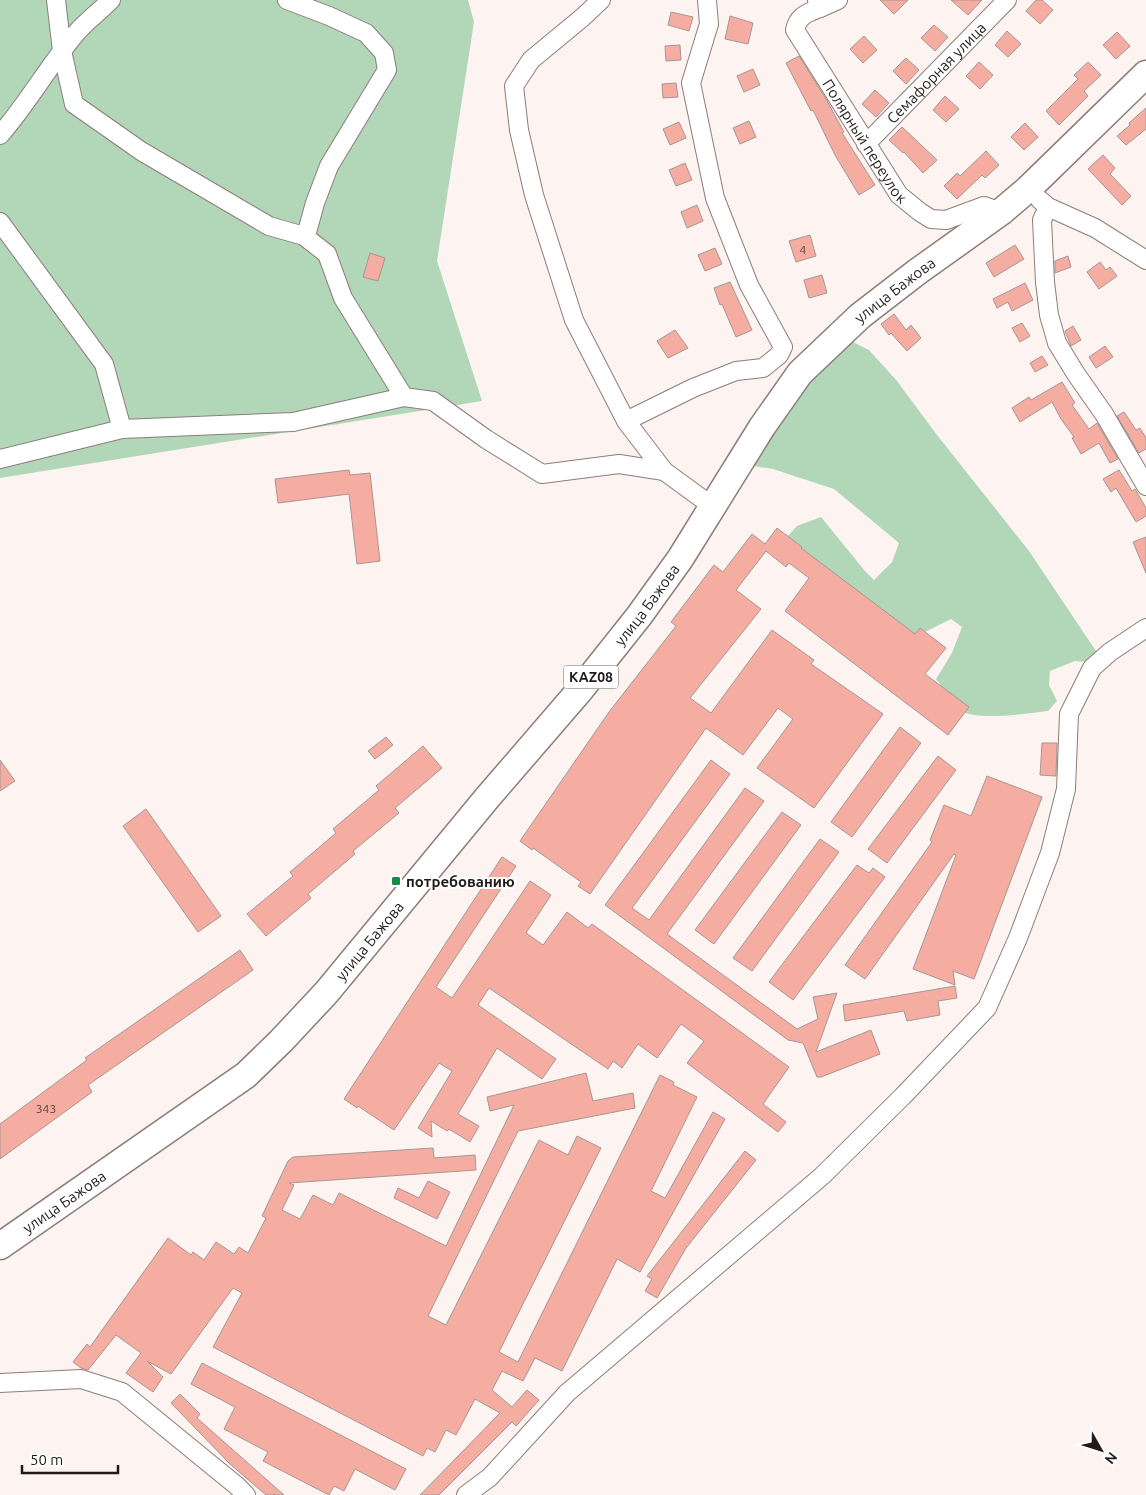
<svg xmlns="http://www.w3.org/2000/svg" width="1146" height="1495" font-family="Ubuntu,sans-serif">
<style>
.green{fill:#b2d7b8}
.building{fill:#f5ada2;stroke:#a69693}
.lines{fill:none;stroke-linecap:round;stroke-linejoin:round}
.minor-casing{stroke:#8c7d7a;stroke-width:20}
.highway-casing{stroke:#8c7d7a;stroke-width:29}
.minor{stroke:#fff;stroke-width:18}
.highway{stroke:#fff;stroke-width:26}
.poi-dot{fill:#158a43;stroke:#fff;stroke-width:2}
.labels{text-anchor:middle;dominant-baseline:central;stroke-width:4;stroke-linejoin:round;paint-order:stroke}
.number-label{font-size:12px;fill:#553f3b}
.shield{fill:#fff;stroke:#635f5e;stroke-width:1}
.shield-label{font-size:14px;font-weight:bold;fill:#201a19}
.street-label{font-size:15px;fill:#201a19;stroke:#fff}
.poi-label{font-size:15px;font-weight:bold;fill:#201a19;stroke:#fff;text-anchor:start}
</style>
<rect width="100%" height="100%" fill="#fdf3f1"/>
<g class="green">
<path d="M0 0H468L474 22 437 261 482 401 0 478Z"/>
<path d="M851 341 869 350 897 381 937 435 1029 551 1096 651 1092 659 1087 662 1075 661 1050 671 1049 685 1057 701 1048 711C1027 713 977 722 960 710 952 704 943 687 936 679L952 653 962 627 951 619 913 638 787 537 797 526 821 517 865 571 874 580 892 562 899 543 834 489 773 469 753 466 786 408 813 377Z"/>
</g>
<g class="building">
<path d="M880 0H908L894 14Z"/>
<path d="M951 0H982L968 15Z"/>
<path d="M1036 0H1042L1053 10 1040 24 1026 11Z"/>
<path d="M671 12 693 17 689 31 668 25Z"/>
<path d="M730 16 753 23 748 44 725 39Z"/>
<path d="M934 25 948 37 935 51 921 38Z"/>
<path d="M1007 31 1021 44 1008 57 995 45Z"/>
<path d="M1117 32 1130 46 1116 59 1103 45Z"/>
<path d="M864 36 877 50 863 63 850 49Z"/>
<path d="M680 45 681 60 666 61 665 46Z"/>
<path d="M799 56 826 99 844 132 842 133 875 185 859 195 835 155 813 110 811 111 786 63Z"/>
<path d="M906 58 919 70 906 84 893 71Z"/>
<path d="M979 62 993 75 980 89 966 76Z"/>
<path d="M1088 62 1101 75 1084 91 1088 96 1059 125 1046 111 1078 79 1074 75Z"/>
<path d="M753 69 760 85 744 92 737 76Z"/>
<path d="M676 83 678 97 663 98 662 84Z"/>
<path d="M875 90 889 103 876 117 862 104Z"/>
<path d="M945 96 959 109 946 122 933 110Z"/>
<path d="M1146 108V129L1126 145 1117 136 1130 125 1129 123Z"/>
<path d="M749 121 756 137 740 144 733 128Z"/>
<path d="M679 122 686 138 670 145 663 129Z"/>
<path d="M1025 123 1038 137 1024 150 1011 137Z"/>
<path d="M902 127 937 160 923 173 904 152 903 153 889 140Z"/>
<path d="M986 151 999 165 985 178 982 175 957 199 944 186 957 173 960 176Z"/>
<path d="M1103 155 1115 168 1110 174 1131 196 1122 205 1088 169Z"/>
<path d="M685 163 692 180 676 186 669 170Z"/>
<path d="M697 205 703 221 687 228 681 212Z"/>
<path d="M810 235 816 256 796 262 789 241Z"/>
<path d="M1015 245 1024 259 994 277 986 263Z"/>
<path d="M715 248 722 264 705 271 698 255Z"/>
<path d="M370 253 385 258 378 281 363 277Z"/>
<path d="M1068 256 1071 267 1055 273V261Z"/>
<path d="M1100 262 1106 270 1110 267 1117 276 1099 289 1087 272Z"/>
<path d="M822 275 827 293 809 298 804 280Z"/>
<path d="M730 282 752 330 736 337 722 304 720 305 714 288Z"/>
<path d="M1025 283 1033 300 1012 311 1008 302 997 308 993 299Z"/>
<path d="M894 314 906 330 911 325 921 338 907 351 891 333 889 335 881 324Z"/>
<path d="M1022 323 1030 336 1020 342 1012 328Z"/>
<path d="M1073 326 1081 340 1071 346 1065 331Z"/>
<path d="M675 330 688 348 668 358 657 341Z"/>
<path d="M1105 346 1113 357 1096 368 1089 357Z"/>
<path d="M1042 356 1048 365 1035 372 1030 363Z"/>
<path d="M1062 382 1075 403 1072 405 1089 429 1097 423 1118 459 1110 463 1099 443 1081 454 1072 438 1074 437 1061 419 1052 402 1020 422 1012 408 1029 397 1031 400Z"/>
<path d="M1124 412 1136 430 1140 428 1146 438V449L1139 453 1117 416Z"/>
<path d="M349 470 350 475 370 473 380 561 357 564 349 494 278 503 275 479Z"/>
<path d="M1119 470 1132 491 1135 489 1146 508V516L1136 522 1116 488 1111 492 1103 479Z"/>
<path d="M777 528 802 547 801 548 915 634 920 628 946 648 925 674 969 707 948 735 785 611 809 578 789 563 786 567 766 551 736 590 761 609 690 698 711 713 772 630 814 660 811 664 883 714 814 808 757 768 793 719 778 708 743 755 706 728 590 894 578 886 581 882 533 848 532 850 520 841 609 712 676 626 671 622 714 565 723 572 752 534 765 544Z"/>
<path d="M1146 537V573L1133 542Z"/>
<path d="M900 727 921 743 852 837 831 822Z"/>
<path d="M386 737 393 745 375 759 368 751Z"/>
<path d="M1042 743H1057L1056 776 1040 775Z"/>
<path d="M423 746 442 768 395 808 399 813 353 851 355 854 308 894 311 898 266 936 247 914 293 876 290 872 336 833 333 829 379 790 376 786Z"/>
<path d="M938 756 956 770 887 863 868 849Z"/>
<path d="M0 760 15 781 0 791Z"/>
<path d="M711 760 730 774 632 908 649 920 745 788 764 801 667 934 797 1029 818 1019 813 997 837 993 816 1052 871 1030 880 1054 821 1077H817L803 1043 788 1040 605 905Z"/>
<path d="M987 776 1042 797 974 979 953 971 955 985 913 969 956 855 954 854 865 979 845 965 932 842 930 840 944 805 971 816Z"/>
<path d="M146 809 221 916 198 932 123 826Z"/>
<path d="M782 812 801 825 714 944 695 930Z"/>
<path d="M820 839 839 852 752 971 733 958Z"/>
<path d="M502 857 516 866 436 987 452 998 530 881 551 895 526 933 543 945 567 912 588 928 592 924 789 1067 763 1104 786 1122 778 1132 687 1063 704 1041 681 1024 657 1058 638 1044 622 1068 613 1061 608 1069 489 988 478 1005 556 1059 542 1079 497 1048 458 1114 479 1126 470 1142 449 1129 447 1131 431 1121 432 1137 418 1128 452 1071 439 1063 394 1130 358 1106 357 1108 344 1099Z"/>
<path d="M857 865 869 873 873 868 885 877 793 1000 769 982Z"/>
<path d="M240 950 253 970 88 1085 92 1092 0 1159V1124L87 1060 85 1058Z"/>
<path d="M955 986 957 998 938 1001 940 1015 907 1021 904 1011 845 1021 843 1005Z"/>
<path d="M586 1073 593 1101 633 1093 635 1108 518 1131 428 1316 446 1325 539 1140 568 1155 577 1136 601 1148 499 1352 518 1362 660 1075 674 1082 673 1085 697 1097 651 1191 665 1198 713 1112 725 1119 640 1272 617 1259 562 1371 535 1358 523 1381 502 1371 492 1390 512 1407 527 1390 539 1400 516 1426 512 1422 439 1495H420L500 1413 475 1399 456 1435 446 1430 435 1452 427 1448 423 1456 213 1347 242 1293 233 1288 171 1374 147 1361 163 1377 153 1392 126 1373 141 1353 116 1335 88 1370 81 1368 73 1362 87 1344 90 1347 168 1238 191 1255 193 1252 204 1260 216 1242 234 1254 239 1247 248 1253 266 1218 262 1216 288 1161 293 1157 433 1148 434 1158 475 1155 476 1170 289 1183 294 1185 282 1210 300 1219 313 1195 333 1205 339 1193 446 1246 514 1105 490 1111 487 1097Z"/>
<path d="M745 1151 756 1160 686 1248 657 1298 645 1291 652 1279 647 1276Z"/>
<path d="M428 1181 450 1192 437 1219 394 1198 398 1188 419 1198Z"/>
<path d="M202 1363 406 1469 395 1490 355 1469 344 1491 334 1486 329 1495 263 1461 268 1452 224 1429 235 1407 191 1384Z"/>
<path d="M180 1394 200 1414 197 1418 284 1495H266L230 1464 171 1403Z"/>
</g>
<g class="lines">
<defs>
<g id="minor">
<path d="M56 0 62 51 74 104 141 151 269 226 304 236 327 254 343 298 404 397 433 401 486 439 542 474 619 464 664 471 712 506"/>
<path d="M287 0 329 16 366 33 384 53 387 70 329 166 315 203 307 232 304 236"/>
<path d="M601 0 583 17 531 60 514 86 519 130 534 195 574 320 626 421 664 471"/>
<path id="s1" d="M817 0 820 8C808 13 798 15 795 30L899 195 920 212 931 219 946 220 984 206 1001 212"/>
<path d="M820 8 838 0"/>
<path d="M0 135C28 103 49 65 77 32 87 21 100 11 111 0"/>
<path id="s2" d="M866 144 1007 0"/>
<path d="M1040 200 1048 207 1095 228 1146 260"/>
<path d="M1048 207 1042 220 1045 282 1049 315 1057 343 1076 374 1104 414 1146 486"/>
<path d="M0 222 104 364 122 429"/>
<path d="M626 421 693 388 736 371 763 368 779 355 783 347 749 285 715 198 691 83 709 24 707 0"/>
<path d="M0 459 122 429 293 422 404 397"/>
<path d="M0 1383 81 1379 122 1392 237 1486 246 1495"/>
<path d="M466 1495 490 1477 567 1393 822 1176 903 1096 987 1008 1018 938 1050 853 1066 789 1069 714 1092 668 1110 652 1146 628"/>
</g>
<g id="highway">
<path id="s3" d="M0 1246 246 1075 281 1041 326 993 487 798 581 689 639 616 680 559 762 427 800 373 860 316 917 272 1001 212 1028 189 1146 74"/>
</g>
</defs>
<use href="#minor" class="minor-casing"/>
<use href="#highway" class="highway-casing"/>
<use href="#minor" class="minor"/>
<use href="#highway" class="highway"/>
</g>
<rect class="poi-dot" x="391" y="876" width="10" height="10" rx="2.5"/>
<g class="labels">
<g class="number-label">
<text x="803" y="249">4</text>
<text x="46" y="1108">343</text>
</g>
<rect class="shield" x="563.5" y="665.5" width="55" height="23" rx="4"/>
<g class="shield-label">
<text x="591" y="677">KAZ08</text>
</g>
<g class="street-label">
<text stroke="none"><textPath href="#s2" startOffset="100">Семафорная улица</textPath></text>
<text stroke="none"><textPath href="#s1" startOffset="175">Полярный переулок</textPath></text>
<text stroke="none"><textPath href="#s3" startOffset="1322">улица Бажова</textPath></text>
<text stroke="none"><textPath href="#s3" startOffset="918">улица Бажова</textPath></text>
<text stroke="none"><textPath href="#s3" startOffset="482">улица Бажова</textPath></text>
<text stroke="none"><textPath href="#s3" startOffset="78">улица Бажова</textPath></text>
</g>
<g class="poi-label">
<text x="406" y="881">потребованию</text>
</g>
</g>
<g transform="translate(1101 1450) rotate(129)" stroke="#ffffff" stroke-width="4" paint-order="stroke">
<path d="M0-4L9 19L0 12L-9 19Z" fill="#201a19"/>
<text y="-8" font-size="14" font-weight="bold" text-anchor="middle" fill="#201a19">N</text>
</g>
<path d="M22 1465v8h96v-8" fill="none" stroke="#201a19" stroke-width="2.5"/>
<text x="30" y="1465" font-size="15" fill="#201a19" stroke="#ffffff" stroke-width="4" paint-order="stroke">50 m</text>
</svg>
